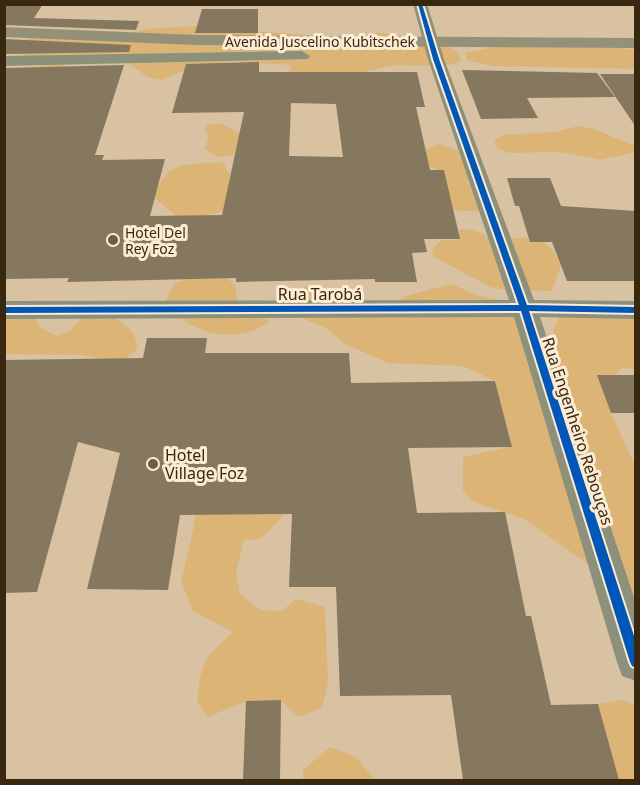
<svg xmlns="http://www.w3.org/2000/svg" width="640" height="785" font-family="'Noto Sans',sans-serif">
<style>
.green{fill:#dcb576}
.building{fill:#86775f;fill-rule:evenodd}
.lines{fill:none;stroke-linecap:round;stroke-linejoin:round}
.minor{fill:#8d917b;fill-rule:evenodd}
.primary{fill:#949178;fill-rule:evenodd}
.cycleway-casing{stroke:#fcecd5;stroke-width:4}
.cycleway{fill:#0057b8;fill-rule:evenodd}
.poi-dot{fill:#705e43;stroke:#fcecd5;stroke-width:2}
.labels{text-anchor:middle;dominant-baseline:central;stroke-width:6;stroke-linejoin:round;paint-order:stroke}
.far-street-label{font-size:14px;fill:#382810;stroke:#fcecd5}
.far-poi-label{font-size:14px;fill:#382810;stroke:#fcecd5;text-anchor:start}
.street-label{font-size:16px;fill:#382810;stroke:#fcecd5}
.poi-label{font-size:16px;fill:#382810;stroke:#fcecd5;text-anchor:start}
</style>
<rect width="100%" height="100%" fill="#d8c2a2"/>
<g class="green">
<path d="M198 26C244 31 289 34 334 37 353 39 376 29 394 35L397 40C415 42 460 38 461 62L441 66 395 65 363 72 288 73 292 65 233 61 225 63 218 70H184L163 80 149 78 122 59 68 61 59 70 41 72 39 62H33L12 47C40 24 78 46 111 40 123 38 135 31 147 29 164 27 182 27 198 26Z"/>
<path d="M494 47 623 48 635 50V69L492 66 467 60 465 53Z"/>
<path d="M221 123 240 134 235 155 218 157 205 149 209 136 205 130 207 125Z"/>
<path d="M578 126C597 128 613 138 631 144L635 146V152L601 160 560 152 510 153 498 149 494 141 502 135 555 132Z"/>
<path d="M439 144 459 151 471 179 465 182 478 186 482 211H462L434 207 438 170 428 166 426 149Z"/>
<path d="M223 162 230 177 232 203 220 212 182 221 155 198C164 159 189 165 223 162Z"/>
<path d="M457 229C471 229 481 230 491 241 524 238 544 229 561 265L552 291 506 290 490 287 434 257 432 249 442 240H459Z"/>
<path d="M191 278H228L236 287 237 301 270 322C236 345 188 336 166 300L175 283Z"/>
<path d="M451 284 479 296 502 301 540 341 552 336 560 312 635 316V369L623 368 615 374 627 395 611 413 635 466V595L622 579 588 564 524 519 474 502 463 491V457L512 446 495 381 463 366 388 363 345 344 326 328 306 320 294 301 305 286 323 289 363 305 389 306 406 296Z"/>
<path d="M5 307 34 312 38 326 57 336 71 330 84 316 107 311 133 332 138 348 121 363 83 355 5 354Z"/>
<path d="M197 504 293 505 261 539 244 540 236 573 240 594 260 610 282 611 296 599 325 607 328 683 322 708 298 717 281 700 246 701 208 717 197 701C202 660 203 660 233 632L193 611 181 581 193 531Z"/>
<path d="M622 700 635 705V780H619L598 704Z"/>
<path d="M330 747 356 757 375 780H303V770Z"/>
</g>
<g class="building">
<path d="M4 4H43L34 18 139 21 136 30 4 25Z"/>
<path d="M202 9H258V33H195Z"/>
<path d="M4 39 131 45 129 52 4 54Z"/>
<path d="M259 62V72H417L425 107H416L430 170H444L460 239H424L427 252 412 253 417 282H375V279L236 282V278L67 282 69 278 4 279V68L124 65 95 155H104L102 160 165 159 150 216 222 215 244 112 172 113 186 64ZM291 103 336 104 343 157 289 156Z"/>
<path d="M462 70 597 73 615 97 527 98 538 118 481 119Z"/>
<path d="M600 74H636V127Z"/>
<path d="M507 178H550L561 206 636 211V281H567L552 242H530L519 206H515Z"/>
<path d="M147 338H207L205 353H349L351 383 495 381 512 447 408 448 417 513 505 512 526 616H531L551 705 598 704 619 780H463L451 695 340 696 336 587H289L292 514 180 515 168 590 87 589 120 453 78 442 37 592 4 593V360L143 358Z"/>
<path d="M597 375H636V413H611Z"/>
<path d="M281 700 280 780H243L246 701Z"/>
</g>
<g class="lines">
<g class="minor">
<path d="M413 4H427L444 59 534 300 636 301V319L540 317 636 603V681L622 676 617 662 514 317 4 319V301L509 300 428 59Z"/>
<path d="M302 51 310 56 308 59 4 66V56Z"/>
</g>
<path class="primary" d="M4 27 196 35 636 38V48L196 45 4 37Z"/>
<defs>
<path id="cycleway" d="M418 4H422L439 59 527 305 636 307V313L529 311 636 642V668L632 666 630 662 521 311 4 313V307L519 305 433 59Z"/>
</defs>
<use href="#cycleway" class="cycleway-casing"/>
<use href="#cycleway" class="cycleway"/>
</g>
<g class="poi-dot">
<circle cx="113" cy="240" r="6"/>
<circle cx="153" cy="464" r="6"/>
</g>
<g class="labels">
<g class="far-street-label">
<text x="320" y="41">Avenida Juscelino Kubitschek</text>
</g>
<g class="far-poi-label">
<text x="125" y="232">Hotel Del<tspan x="125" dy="16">Rey Foz</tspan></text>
</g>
<g class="street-label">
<text x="320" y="294">Rua Tarobá</text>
<text transform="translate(578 431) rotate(72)">Rua Engenheiro Rebouças</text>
</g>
<g class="poi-label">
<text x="165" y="455">Hotel<tspan x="165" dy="18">Village Foz</tspan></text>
</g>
</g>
<rect width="640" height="785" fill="none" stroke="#382810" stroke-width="12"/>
</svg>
